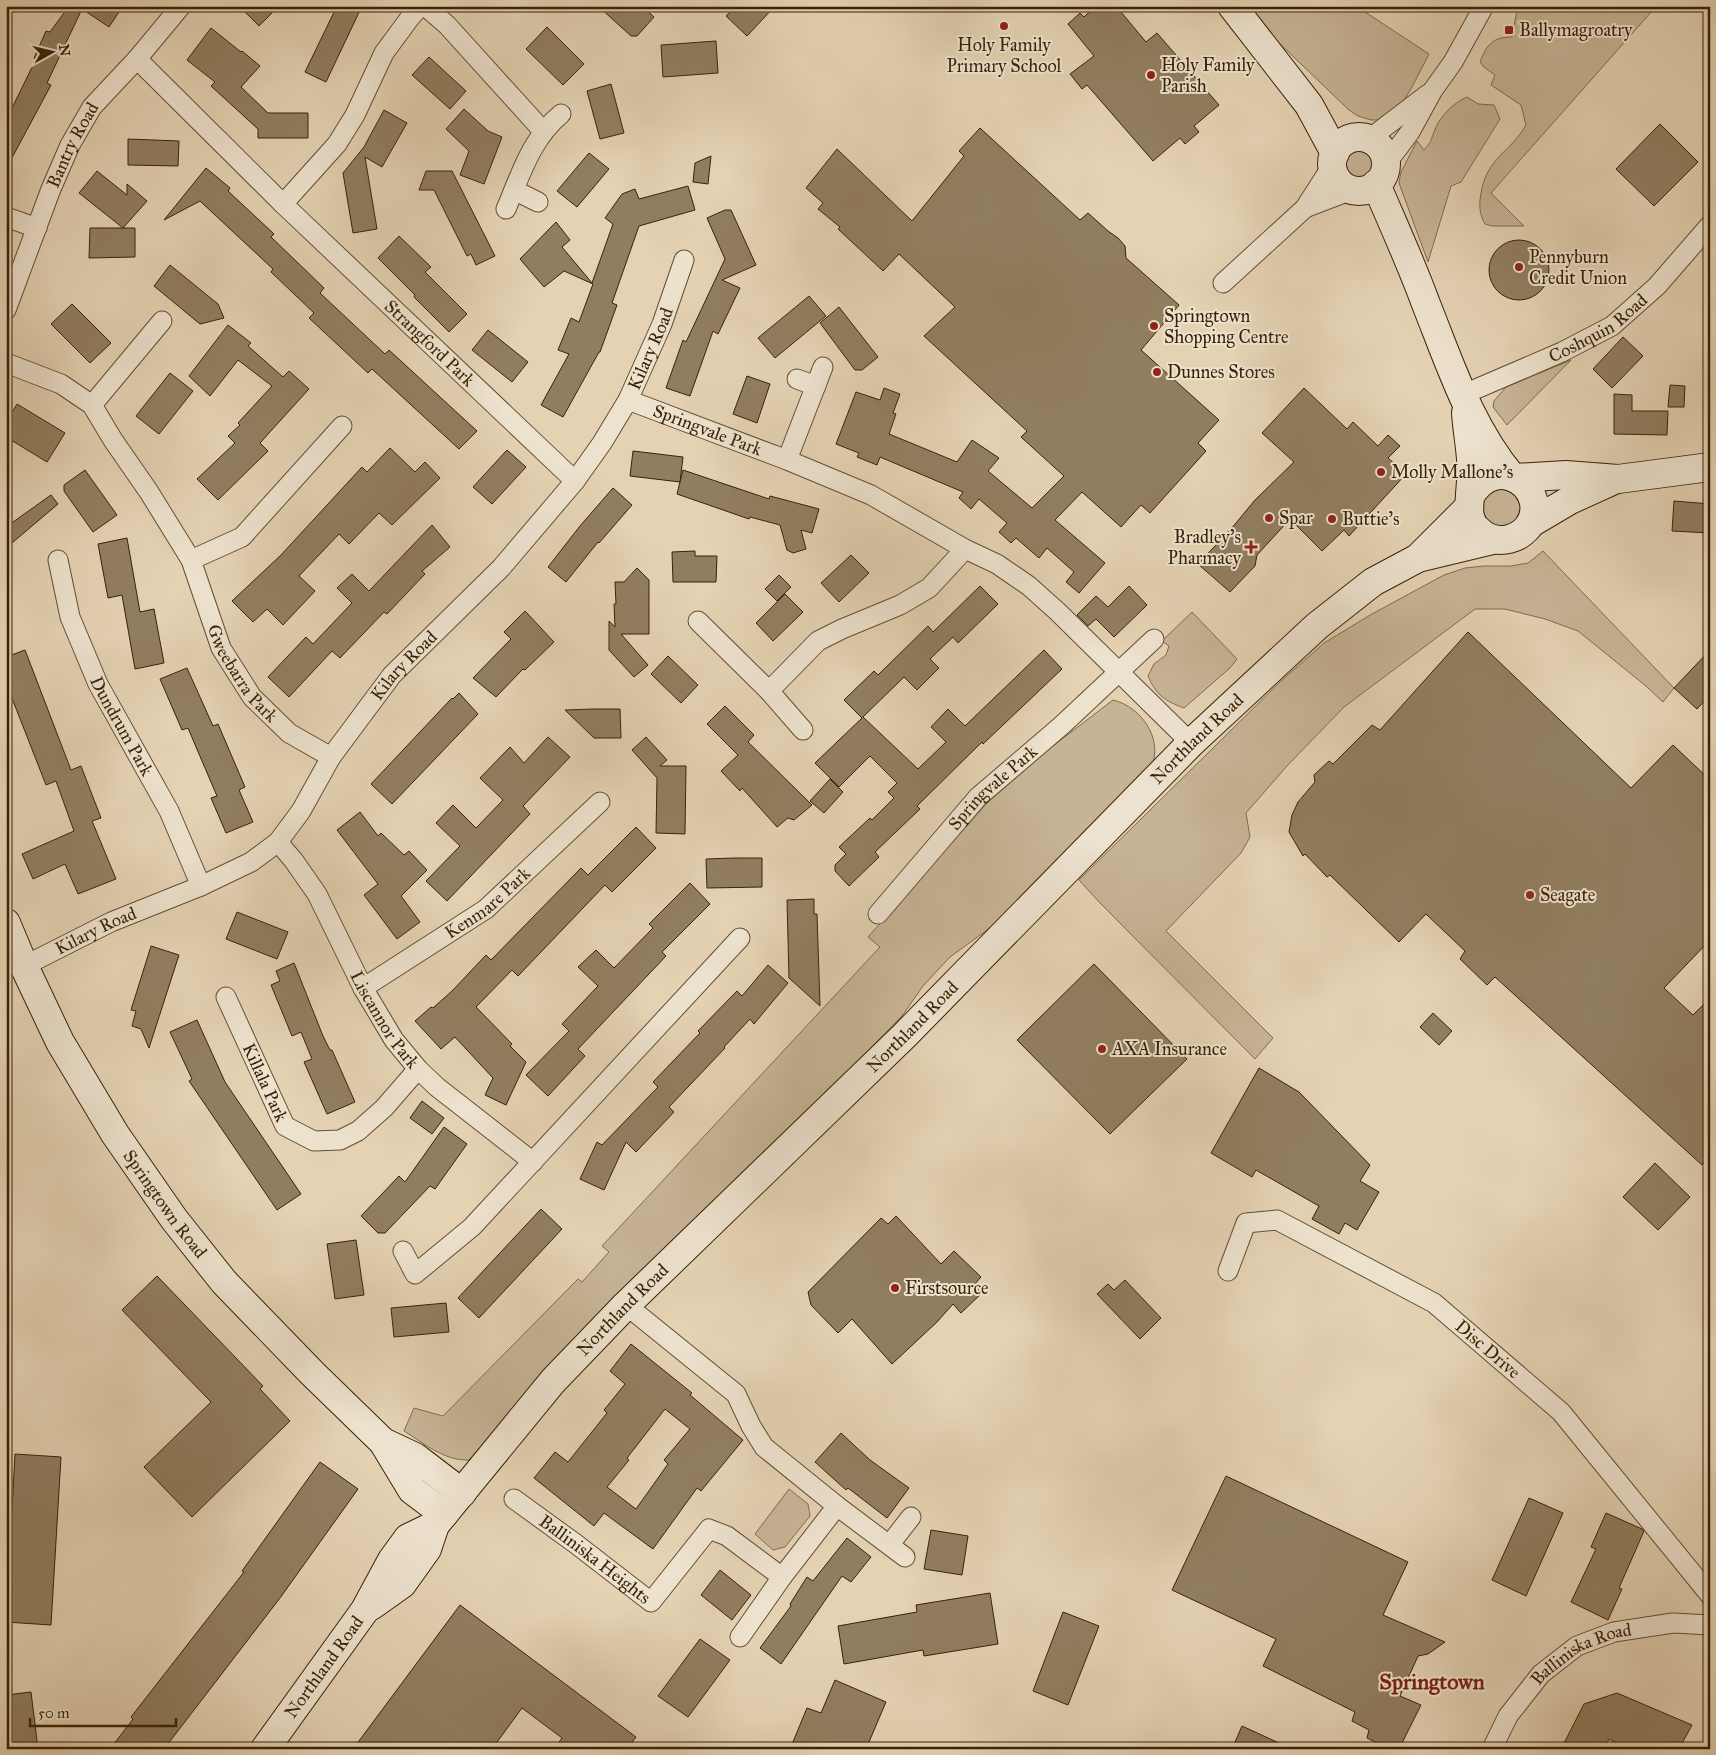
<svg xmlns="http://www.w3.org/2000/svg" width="1716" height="1755" font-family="'IM FELL Great Primer',serif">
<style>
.green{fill:#c7b496;stroke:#806b4e}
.building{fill:#917e60;stroke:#382206;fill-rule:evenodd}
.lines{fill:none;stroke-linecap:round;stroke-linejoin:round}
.street-casing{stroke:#634e31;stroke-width:21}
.secondary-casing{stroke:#382206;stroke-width:30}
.street{stroke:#ede2ce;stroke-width:19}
.secondary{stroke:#ede2ce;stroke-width:28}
.poi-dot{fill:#8f2418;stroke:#ede2ce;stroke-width:2}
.labels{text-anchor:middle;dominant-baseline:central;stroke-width:4;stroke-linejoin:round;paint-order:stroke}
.poi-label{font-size:18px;fill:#382206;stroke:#ede2ce;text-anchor:start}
.street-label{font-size:18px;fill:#382206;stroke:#ede2ce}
.district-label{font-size:22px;font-weight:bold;fill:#7a1f14;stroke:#ede2ce}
</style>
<rect width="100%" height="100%" fill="#e4d2b3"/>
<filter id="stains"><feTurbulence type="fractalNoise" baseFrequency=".004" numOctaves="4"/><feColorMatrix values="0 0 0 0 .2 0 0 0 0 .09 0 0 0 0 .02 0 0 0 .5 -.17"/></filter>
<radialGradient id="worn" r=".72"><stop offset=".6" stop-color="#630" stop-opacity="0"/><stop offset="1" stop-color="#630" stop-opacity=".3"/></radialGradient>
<g class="green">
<path d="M1249 6H1356L1429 54 1413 85 1403 102 1379 120H1371L1358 116 1349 110 1276 40Z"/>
<path d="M1511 6H1647L1652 11 1491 193 1524 226H1492L1485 224C1479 214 1479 204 1481 193 1487 157 1511 152 1526 125L1521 105 1491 85 1495 75 1484 67 1480 62C1487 44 1493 37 1512 37L1517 10 1510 8Z"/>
<path d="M1467 97 1478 104 1494 105 1500 119 1461 182 1451 186 1428 262 1399 183 1401 172 1417 141 1424 150C1432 141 1430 142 1434 132 1439 117 1453 103 1467 97Z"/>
<circle cx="1359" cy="164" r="19"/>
<path d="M1571 360 1507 425 1493 407 1494 401 1506 387Z"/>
<circle cx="1502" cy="507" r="19"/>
<path d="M1543 551 1674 688 1663 702 1646 686 1578 631 1545 619 1505 609H1475L1344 707 1287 766 1246 813 1250 837 1241 853 1166 931 1273 1038 1255 1059 1100 903 1079 880 1280 682 1324 643 1372 614 1444 575 1465 568 1484 566H1511L1528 563Z"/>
<path d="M1192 612 1237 659 1230 668 1184 708C1165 701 1156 695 1148 676L1154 664 1166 655 1169 646 1162 641Z"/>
<path d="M1113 700C1142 707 1164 740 1151 768L998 922 950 957 923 986 902 1016 469 1460C444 1461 424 1443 404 1431L414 1408 443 1416 578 1279 582 1282 609 1252 602 1246 880 947 868 937 987 803 1049 749Z"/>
<path d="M789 1489 808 1504 810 1516 785 1547 773 1550 755 1534Z"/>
</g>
<g class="building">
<path d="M69 6H123L109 27 82 9 47 83 51 85 6 169V106L12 108 36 59 34 58 46 31 50 32Z"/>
<path d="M239 6H279L259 26Z"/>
<path d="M337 6H362L326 82 305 72Z"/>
<path d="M598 6H642L654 17 637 36H631Z"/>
<path d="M736 6H775L747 36 726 16Z"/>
<path d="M1096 6H1116L1146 42 1157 33 1219 105 1194 126 1199 132 1185 144 1180 138 1153 161 1087 85 1082 89 1070 74 1094 56 1068 24 1080 13 1084 17Z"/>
<path d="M547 27 584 64 563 85 526 49Z"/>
<path d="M211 28 241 52 242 51 260 66 241 87 268 113H308V138H258V129L211 86 215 82 187 60Z"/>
<path d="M716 41 718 73 663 77 661 45Z"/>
<path d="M429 57 466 91 450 109 412 75Z"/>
<path d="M611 84 624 133 600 139 587 91Z"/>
<path d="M464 109 488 131 502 137 484 184 460 175 469 151 446 129Z"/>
<path d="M384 110 407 123 382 167 365 157 377 229 353 233 343 173 364 147Z"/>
<path d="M1660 124 1698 162 1654 206 1616 169Z"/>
<path d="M980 128 1080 220 1088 213 1108 231 1118 238 1125 246 1126 258 1179 305 1141 350 1219 420 1198 443 1206 451 1150 513 1141 505 1121 527 1082 492 1055 520 1105 563 1079 593 1066 582 1074 572 1047 548 1039 558 1016 538 1011 543 999 532 1007 523 979 499 971 509 959 498 963 492 880 457 877 465 857 457 859 453 836 444 856 392 880 400 884 388 900 394 893 413 896 414 889 434 957 462 972 440 999 458 988 471 1032 508 1064 476 1021 437 1027 431 924 336 955 307 899 254 883 271 838 229 840 227 818 209 823 203 806 188 837 149 912 221 964 156 959 151Z"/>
<path d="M128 139 179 141 178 166 128 165Z"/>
<path d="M589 153 609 169 577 207 557 191Z"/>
<path d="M711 156 708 184 693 182 695 163Z"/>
<path d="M206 168 230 188 228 191 274 234 271 237 324 288 320 293 385 354 389 350 477 431 459 449 372 369 368 373 309 318 314 313 271 272 273 269 200 201 164 220Z"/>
<path d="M97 171 127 195V184L147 201 123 228H135V257L89 258 90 228H123L79 193Z"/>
<path d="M426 171H452L495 256 476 265 471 254 467 256 434 190H419Z"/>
<path d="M688 186 695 210 639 226 612 303 617 305 600 352H599L563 417 541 405 569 354 558 350 571 318 579 322 593 284 564 271 544 287 520 259 556 222 570 240 562 247 592 283 613 224 605 218 622 194 635 189 639 199Z"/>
<path d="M725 210H731L756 265 722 280 740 288 718 334 713 331 690 396 666 388 683 340 686 342 725 259 707 218Z"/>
<path d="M399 236 431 267 425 272 467 314 449 332 414 297 415 295 378 258Z"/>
<circle cx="1519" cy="270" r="30"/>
<path d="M170 265 218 304 224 318 200 324 154 286Z"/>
<path d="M809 296 826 316 775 358 758 338Z"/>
<path d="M72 304 111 343 90 363 51 324Z"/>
<path d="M839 307 878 357 862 370H855L820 323Z"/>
<path d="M228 325 251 343 248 346 283 377 289 371 309 389 260 443 268 451 218 500 197 479 235 443 228 436 240 425 238 423 272 386 238 360 210 396 189 376Z"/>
<path d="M488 330 528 362 512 382 472 350Z"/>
<path d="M1623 337 1643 356 1612 388 1593 369Z"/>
<path d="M170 373 193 391 159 434 136 416Z"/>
<path d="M747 376 770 384 757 423 733 414Z"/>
<path d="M1670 385 1685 386 1684 407H1668Z"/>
<path d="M1304 388 1347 429 1353 422 1378 446 1388 435 1400 446 1388 458 1406 474 1349 536 1344 530 1322 551 1290 519 1257 555 1255 566 1230 592 1198 564 1231 529 1255 500 1294 462 1262 433Z"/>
<path d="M1614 394 1632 395V411H1668L1667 435 1614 434Z"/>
<path d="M17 404 65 433 47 462 6 437V422Z"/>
<path d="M390 448 415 472 425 462 440 478 392 525 379 513 349 544 339 534 299 576 315 591 283 625 267 609 253 622 232 601 281 555 362 467 367 472Z"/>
<path d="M507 450 526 467 492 504 473 487Z"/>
<path d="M633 451 683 457 680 482 630 476Z"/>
<path d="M85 470 117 515 93 532 64 491V485Z"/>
<path d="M683 470 769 499 770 496 819 509 812 533 801 530 806 549 793 553 787 550 780 525 750 517 749 519 677 494Z"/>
<path d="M613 488 632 505 599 543 598 542 566 582 548 567 580 526Z"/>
<path d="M51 495 58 504 6 548V527Z"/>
<path d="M1674 501 1710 504V533L1672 531Z"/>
<path d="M432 525 450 547 422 571 425 574 387 614 384 612 340 658 332 651 289 697 268 677 306 637 313 644 352 603 337 588 352 574 369 591Z"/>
<path d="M127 538 140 612 154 609 164 663 135 669 122 595 108 598 98 544Z"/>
<path d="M695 551V556H717L716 582H673L672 552Z"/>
<path d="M851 555 869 573 839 602 821 583Z"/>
<path d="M637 568 649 580V634H621L648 665 634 677 609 650V621L615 627 614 604H616L615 582H624Z"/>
<path d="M779 575 791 587 777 601 765 589Z"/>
<path d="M980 586 998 604 958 643 953 637 930 659 939 668 917 690 904 677 863 717 918 769 946 742 931 727 948 709 965 726 1044 650 1062 669 983 744 982 742 917 806 920 809 875 852 879 857 849 886 835 871V865L846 854 839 847 870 818 872 820 894 798 888 792 897 783 870 756 839 787 815 763 862 718 844 700 874 671 878 675 928 626 933 632Z"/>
<path d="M1129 586 1147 605 1114 637 1096 619 1088 626 1077 615 1096 596 1108 607Z"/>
<path d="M785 594 803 612 773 641 756 623Z"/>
<path d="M525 611 554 642 525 670 523 669 496 697 473 678 511 639 504 632Z"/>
<path d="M1468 632 1631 788 1673 745 1710 780V940L1664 988 1693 1015 1710 998V1156L1702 1165 1495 977 1487 985 1460 959 1465 951 1426 914 1399 942 1330 875 1327 877 1305 854 1303 856 1289 832 1292 815 1298 802 1315 782 1314 775 1329 761 1333 764 1372 725 1380 730Z"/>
<path d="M25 650 71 770 81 766 101 818 92 821 116 879 78 894 65 864 33 879 22 854 74 831 56 781 46 785 6 683V657Z"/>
<path d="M1710 650V695L1697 709 1674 688Z"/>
<path d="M668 656 698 685 681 703 651 674Z"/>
<path d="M187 668 213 726 218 724 245 787 239 790 253 822 226 833 211 798 217 796 202 761 188 728 182 730 160 679Z"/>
<path d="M459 693 478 714 392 804 371 784 452 698 453 699Z"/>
<path d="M725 706 754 735 748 742 812 805 794 820 788 818 777 827 742 788 740 791 721 771 738 755 707 724Z"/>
<path d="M593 709H620L621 738H594L565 710Z"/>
<path d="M548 737 570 757 523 806 530 814 447 901 426 881 460 846 436 823 453 805 476 828 503 800 480 778 510 747 524 763Z"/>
<path d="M646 737 667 760 660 766H686L685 834 656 833 657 778 632 750Z"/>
<path d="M830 779 843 792 824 813 810 801Z"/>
<path d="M360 812 378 836 381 833 404 855 409 851 427 870 401 896 420 922 397 939 364 895 378 884 337 830Z"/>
<path d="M636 827 656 848 612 892 605 885 518 976 512 970 476 1007 512 1044 510 1046 526 1062 506 1105 485 1095 493 1078 455 1037 441 1049 415 1021 431 1007 433 1008 452 991 486 955 491 960 581 868 588 875Z"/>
<path d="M734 858H762V887L707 888 706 859Z"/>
<path d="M690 883 710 904 662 952 666 956 578 1049 585 1056 548 1096 526 1075 569 1031 562 1024 598 986 578 967 596 950 614 968 653 928 649 924Z"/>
<path d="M814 899V914H817L820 1006 789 978 787 900Z"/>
<path d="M237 912 288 932 277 959 226 939Z"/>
<path d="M151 946 179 955 149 1048 141 1029 132 1026 136 1011 131 1010Z"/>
<path d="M294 963 323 1036 330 1050H332L355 1102 327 1114 304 1062 312 1059 301 1032 292 1036 271 985 280 981 276 971Z"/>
<path d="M1094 964 1187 1059 1110 1134 1017 1040Z"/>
<path d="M768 965 788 983 754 1024 750 1019 724 1047 725 1048 669 1107 674 1112 636 1152 626 1142 604 1190 580 1179 597 1142 602 1145 658 1087 653 1082 700 1033 698 1031 737 991 742 996Z"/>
<path d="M1433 1013 1452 1031 1439 1045 1420 1027Z"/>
<path d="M197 1020 225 1082 301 1194 277 1210 189 1081 192 1079 170 1032Z"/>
<path d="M1259 1068 1299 1092 1370 1165 1360 1181 1379 1192 1357 1230 1345 1223 1339 1234 1312 1219 1319 1206 1256 1170 1252 1177 1211 1153Z"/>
<path d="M422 1101 444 1118 432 1134 410 1118Z"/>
<path d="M444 1127 467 1144 435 1189 430 1186 385 1233H378L361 1216 399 1176 405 1182Z"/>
<path d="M1655 1163 1690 1197 1658 1230 1623 1197Z"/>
<path d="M541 1209 562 1229 479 1318 458 1298Z"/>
<path d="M896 1216 941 1264 954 1251 981 1277 974 1285 982 1293 961 1313 953 1304 937 1322 892 1364 852 1319 838 1333 811 1305 808 1292 881 1218 888 1224Z"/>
<path d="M356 1240 364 1295 335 1299 327 1244Z"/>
<path d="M157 1276 263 1386 260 1389 290 1421 192 1517 144 1467 211 1402 122 1310Z"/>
<path d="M1125 1280 1161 1318 1140 1339 1097 1294 1108 1284 1114 1290Z"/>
<path d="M446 1303 449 1332 394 1337 391 1308Z"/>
<path d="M631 1344 692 1393 690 1395 743 1440 701 1491 697 1488 653 1549 604 1513 594 1526 534 1478 555 1452 568 1462 607 1413 604 1410 625 1384 610 1371ZM665 1409 690 1429 664 1460 668 1464 636 1509 607 1487 629 1460 627 1458Z"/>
<path d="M841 1433 870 1460 909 1488 887 1518 848 1488 846 1490 815 1462Z"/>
<path d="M15 1454 61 1457 51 1625 6 1622Z"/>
<path d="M320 1462 358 1489 280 1598 164 1749H110L133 1719 131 1717 244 1572 242 1571Z"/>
<path d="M1226 1476 1408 1562 1383 1615 1445 1642 1428 1654 1418 1656 1400 1696 1421 1705 1399 1749H1390L1367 1738 1369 1730 1352 1721 1355 1712 1263 1666 1276 1639 1172 1590Z"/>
<path d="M1529 1498 1563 1513 1526 1596 1492 1580Z"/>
<path d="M1606 1513 1642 1529 1644 1531 1619 1588 1622 1589 1608 1620 1571 1602 1596 1549 1591 1547Z"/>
<path d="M931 1530 968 1536 962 1575 924 1569Z"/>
<path d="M847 1538 871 1557 851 1582 842 1576 781 1664 760 1648 791 1606 790 1604 807 1577 813 1581Z"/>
<path d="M720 1570 751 1595 732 1620 701 1595Z"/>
<path d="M990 1593 998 1644 924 1656 923 1650 844 1664 838 1626 917 1612 916 1605Z"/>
<path d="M460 1605 636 1737 627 1749H554L562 1738 522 1708 492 1749H353Z"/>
<path d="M1063 1612 1099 1626 1068 1705 1033 1691Z"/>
<path d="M700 1639 730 1660 688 1717 658 1696Z"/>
<path d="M835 1680 886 1702 866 1749H790L807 1708 821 1713Z"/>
<path d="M31 1692 38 1749H6V1695Z"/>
<path d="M1617 1693 1692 1725 1679 1749H1628L1609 1739 1604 1749H1561L1584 1704Z"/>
<path d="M1242 1726 1292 1749H1232Z"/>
</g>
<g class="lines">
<defs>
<g id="street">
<path d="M425 6 447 25 543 131"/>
<path id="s1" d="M137 59 283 204 575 481"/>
<path d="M1369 139 1428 94"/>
<path d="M1386 164 1410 132 1433 90 1453 62 1484 6"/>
<path d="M514 190 538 202"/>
<path d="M283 204 337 144 355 115 384 53 409 19 420 6"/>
<path d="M1305 208 1352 190"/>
<path d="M506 209C521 174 531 139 561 114"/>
<path d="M6 217 37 228"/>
<path d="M1223 283 1305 208 1332 166"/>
<path id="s2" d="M6 310 51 189 70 145 92 107 137 59 181 6"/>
<path id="s3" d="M6 363 61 384 92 405 113 440 149 492 191 560 221 648 252 697 289 733 331 757"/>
<path d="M797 379 816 386"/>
<path id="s4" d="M1462 395 1562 352 1612 326 1657 286 1710 225"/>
<path id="s5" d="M628 400 787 460 871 495 965 549 997 564 1029 586 1058 612 1191 743"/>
<path d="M92 405 162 321"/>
<path d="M787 460 823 367"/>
<path id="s6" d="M58 560 70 617 98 684 169 811 201 886"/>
<path d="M191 560 242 537 342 426"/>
<path d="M698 621 769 691"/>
<path d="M803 730 769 691 818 641 842 629 900 605 929 588 965 549"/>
<path id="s7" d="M278 842 294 861 317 894 363 988 394 1040 418 1069 437 1087 533 1162"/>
<path id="s8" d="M878 914 978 797 1061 726 1154 639"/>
<path id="s9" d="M24 966 111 922 201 886 251 862 278 842 301 811 331 757 392 675 501 568 575 481 602 443 628 400 662 324 684 260"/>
<path id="s10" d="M363 988 486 909 600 802"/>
<path id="s11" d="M226 997 285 1126 314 1141 340 1140 358 1131 384 1108 418 1069"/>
<path d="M403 1251 415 1274 472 1227 740 938"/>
<path id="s12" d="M1228 1271 1246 1223 1277 1220 1434 1303 1561 1412 1710 1595"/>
<path d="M626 1305 736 1394 751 1426 764 1447 837 1506 905 1557"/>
<path id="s13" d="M514 1499 576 1544 651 1602 709 1529 727 1536 782 1577 837 1506"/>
<path d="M890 1544 911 1517"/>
<path d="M740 1637 782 1577"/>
<path id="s14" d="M1492 1749 1508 1716 1541 1674 1577 1646 1614 1632 1673 1623 1710 1625"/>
</g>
<g id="secondary">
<path d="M1232 6 1309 105 1335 153"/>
<circle cx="1359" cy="164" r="27"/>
<path d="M1376 184C1393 224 1411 263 1426 304 1450 364 1470 427 1512 477"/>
<path d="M1466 413C1467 429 1470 444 1471 459 1472 471 1471 483 1470 494 1470 502 1468 509 1470 517 1471 521 1474 527 1478 530 1486 538 1497 542 1509 539 1517 537 1523 533 1528 527 1553 493 1499 448 1470 496"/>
<path d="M1515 478 1566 475 1618 479 1710 467"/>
<path d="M1531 523 1570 500 1614 480"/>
<path d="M1418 558 1469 507"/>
<path id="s15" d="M6 923 24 966 60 1042 115 1134 174 1219 224 1282 312 1373 383 1442 412 1490 444 1514"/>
<path d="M383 1442 415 1457 462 1493"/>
<path d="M371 1606 402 1584 427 1549 435 1525"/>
<path id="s16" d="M265 1749 365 1610 392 1560 408 1538 435 1525 553 1381 626 1305 904 1036 1191 743 1317 626 1373 582 1418 558 1493 540"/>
</g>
</defs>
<use href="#street" class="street-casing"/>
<use href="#secondary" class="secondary-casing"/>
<use href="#street" class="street"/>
<use href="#secondary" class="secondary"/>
</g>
<g class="poi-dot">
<circle cx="1004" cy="26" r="5"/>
<rect x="1504" y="25" width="10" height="10" rx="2.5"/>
<circle cx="1151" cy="75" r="5"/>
<circle cx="1519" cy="267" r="5"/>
<circle cx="1154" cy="326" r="5"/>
<circle cx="1157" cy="372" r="5"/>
<circle cx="1381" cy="472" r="5"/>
<circle cx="1269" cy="518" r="5"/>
<circle cx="1332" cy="519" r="5"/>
<path d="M1248.5 539.5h5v5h5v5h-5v5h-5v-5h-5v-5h5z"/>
<circle cx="1530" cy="895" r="5"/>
<circle cx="1102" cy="1049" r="5"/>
<circle cx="895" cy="1288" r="5"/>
</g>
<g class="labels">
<g class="poi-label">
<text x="1519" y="30">Ballymagroatry</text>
<text x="1004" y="45" text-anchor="middle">Holy Family<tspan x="1004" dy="21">Primary School</tspan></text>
<text x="1161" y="65">Holy Family<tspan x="1161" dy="21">Parish</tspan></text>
<text x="1529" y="257">Pennyburn<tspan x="1529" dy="21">Credit Union</tspan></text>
<text x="1164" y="316">Springtown<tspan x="1164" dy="21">Shopping Centre</tspan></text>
<text x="1167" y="372">Dunnes Stores</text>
<text x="1391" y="472">Molly Mallone's</text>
<text x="1279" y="518">Spar</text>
<text x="1342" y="519">Buttie's</text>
<text x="1241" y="537" text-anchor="end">Bradley's<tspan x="1241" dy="21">Pharmacy</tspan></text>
<text x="1540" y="895">Seagate</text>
<text x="1112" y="1049">AXA Insurance</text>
<text x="905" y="1288">Firstsource</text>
</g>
<g class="street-label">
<text stroke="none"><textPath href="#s2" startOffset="178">Bantry Road</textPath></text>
<text stroke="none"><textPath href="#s4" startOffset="152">Coshquin Road</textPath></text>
<text stroke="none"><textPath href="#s1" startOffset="408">Strangford Park</textPath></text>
<text stroke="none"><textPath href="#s9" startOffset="906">Kilary Road</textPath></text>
<text stroke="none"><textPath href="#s5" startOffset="85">Springvale Park</textPath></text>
<text stroke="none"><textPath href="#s9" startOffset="501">Kilary Road</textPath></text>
<text stroke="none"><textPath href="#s3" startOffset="406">Gweebarra Park</textPath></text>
<text stroke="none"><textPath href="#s6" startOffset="179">Dundrum Park</textPath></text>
<text stroke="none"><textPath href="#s16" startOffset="1381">Northland Road</textPath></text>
<text stroke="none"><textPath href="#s8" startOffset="171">Springvale Park</textPath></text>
<text stroke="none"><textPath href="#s10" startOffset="151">Kenmare Park</textPath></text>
<text stroke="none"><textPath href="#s9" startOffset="80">Kilary Road</textPath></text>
<text stroke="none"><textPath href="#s7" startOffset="208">Liscannor Park</textPath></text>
<text stroke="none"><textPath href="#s16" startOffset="976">Northland Road</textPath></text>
<text stroke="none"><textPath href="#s11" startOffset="94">Killala Park</textPath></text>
<text stroke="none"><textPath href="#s15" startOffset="324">Springtown Road</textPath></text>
<text stroke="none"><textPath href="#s16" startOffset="571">Northland Road</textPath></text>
<text stroke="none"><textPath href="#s12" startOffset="331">Disc Drive</textPath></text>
<text stroke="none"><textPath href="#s13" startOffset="101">Balliniska Heights</textPath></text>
<text stroke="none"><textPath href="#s14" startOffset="136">Balliniska Road</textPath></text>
<text stroke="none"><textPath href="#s16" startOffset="101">Northland Road</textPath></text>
</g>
<g class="district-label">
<text x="1432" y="1681">Springtown</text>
</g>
</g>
<rect width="1716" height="1755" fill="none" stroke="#e4d2b3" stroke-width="25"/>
<rect x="8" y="8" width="1701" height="1740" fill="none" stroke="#382206" stroke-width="2.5"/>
<rect x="12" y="12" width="1691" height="1730" fill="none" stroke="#382206"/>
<g transform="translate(52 52) rotate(82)" stroke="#ede2ce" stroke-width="4" paint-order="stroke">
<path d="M0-4L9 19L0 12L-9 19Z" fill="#382206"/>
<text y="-8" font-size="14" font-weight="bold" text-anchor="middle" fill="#382206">N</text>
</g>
<path d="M30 1718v8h146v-8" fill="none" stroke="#382206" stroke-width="2.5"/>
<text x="38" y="1718" font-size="15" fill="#382206" stroke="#ede2ce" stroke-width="4" paint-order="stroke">50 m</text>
<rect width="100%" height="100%" filter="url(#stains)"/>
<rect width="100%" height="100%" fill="url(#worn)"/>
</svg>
